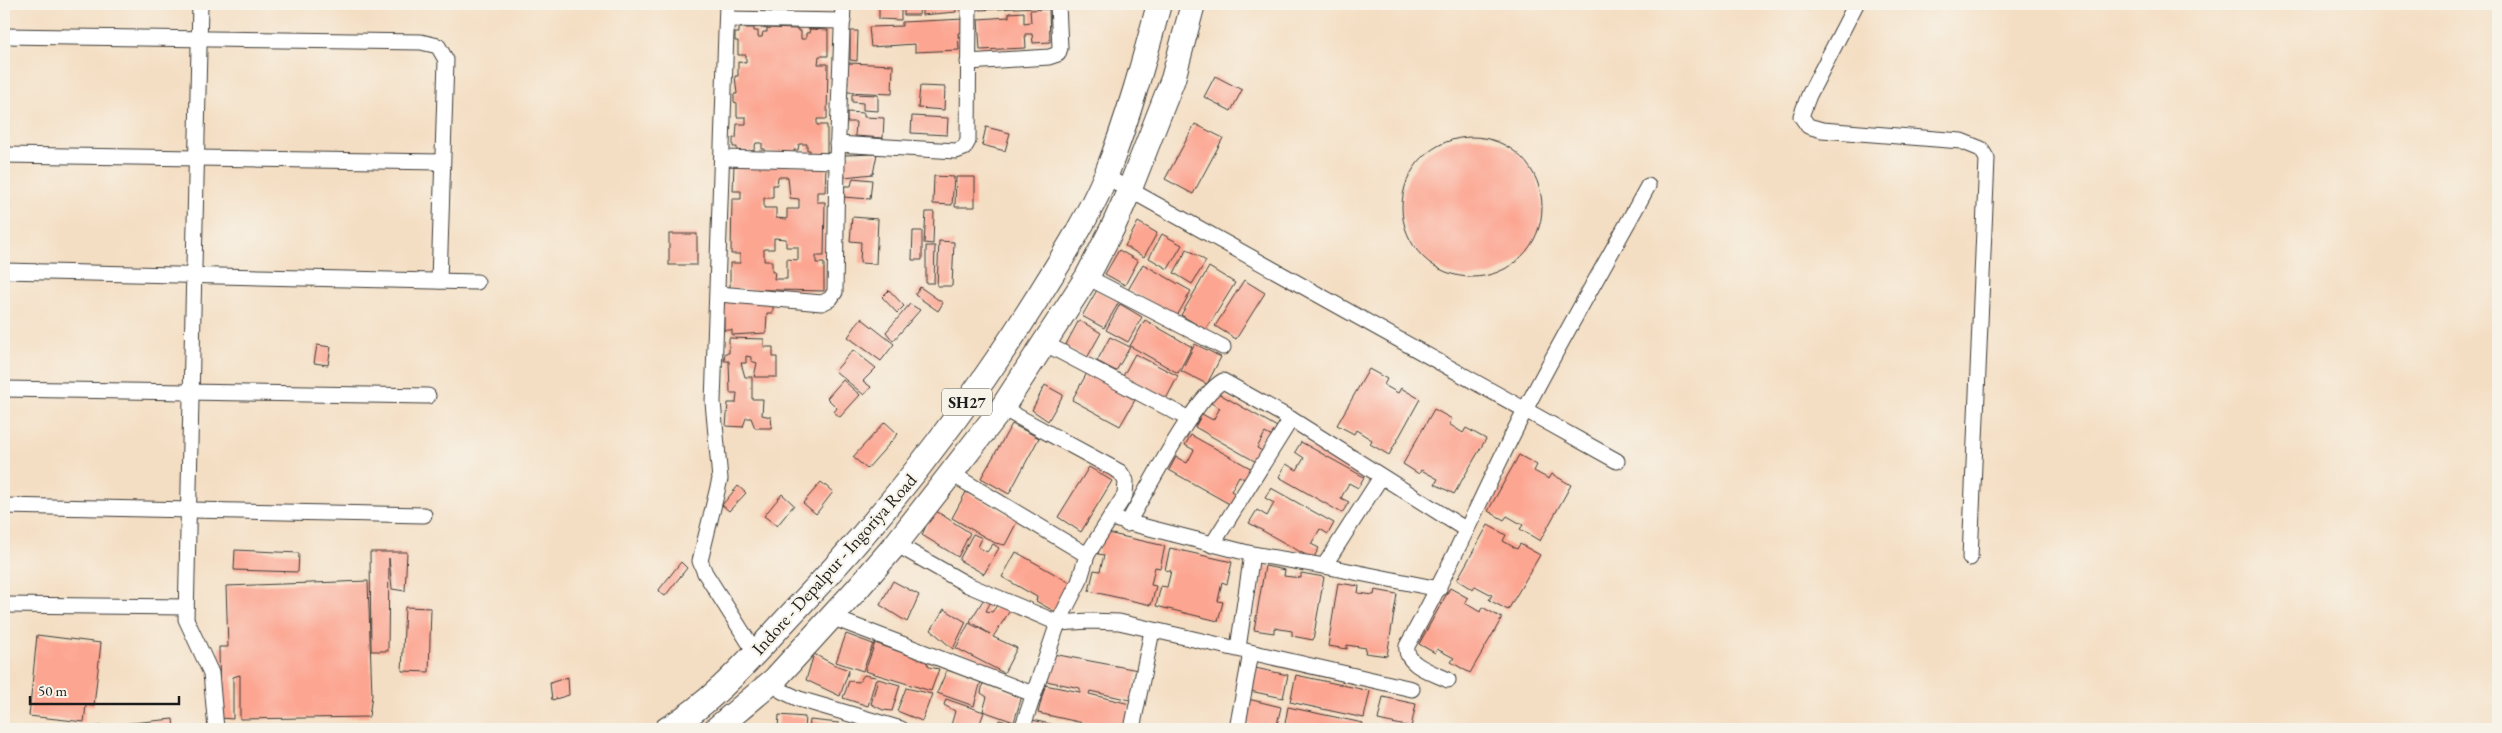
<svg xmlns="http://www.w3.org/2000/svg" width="2502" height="733" font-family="'EB Garamond',serif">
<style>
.building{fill:#fca591;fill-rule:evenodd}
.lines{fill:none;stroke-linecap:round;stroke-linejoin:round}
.street-casing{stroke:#3c3935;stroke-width:17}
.primary-casing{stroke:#3c3935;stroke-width:26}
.street{stroke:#fff;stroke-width:15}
.primary{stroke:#fff;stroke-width:24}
.labels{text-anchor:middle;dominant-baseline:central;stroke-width:4.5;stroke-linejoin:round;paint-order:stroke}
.shield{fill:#f7f3e8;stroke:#5e5c59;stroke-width:1}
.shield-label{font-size:16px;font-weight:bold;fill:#1c1c1c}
.street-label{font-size:18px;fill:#1c1c1c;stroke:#f7f3e8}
</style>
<rect width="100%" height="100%" fill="#f7f3e8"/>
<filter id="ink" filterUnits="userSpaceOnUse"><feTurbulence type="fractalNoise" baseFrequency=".02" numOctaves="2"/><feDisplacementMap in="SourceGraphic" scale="10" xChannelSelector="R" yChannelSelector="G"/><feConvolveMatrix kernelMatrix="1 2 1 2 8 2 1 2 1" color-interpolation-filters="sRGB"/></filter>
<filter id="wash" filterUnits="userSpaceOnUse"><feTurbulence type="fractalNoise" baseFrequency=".0096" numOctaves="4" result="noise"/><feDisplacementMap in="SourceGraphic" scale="20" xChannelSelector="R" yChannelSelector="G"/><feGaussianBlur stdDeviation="1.12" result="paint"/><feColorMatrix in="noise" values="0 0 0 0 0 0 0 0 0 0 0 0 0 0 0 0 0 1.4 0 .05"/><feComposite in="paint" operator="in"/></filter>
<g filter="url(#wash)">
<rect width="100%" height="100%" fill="#f4dec3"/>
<g id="blocks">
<g class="building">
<path d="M879 4H901V20L879 19Z"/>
<path d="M904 4H920L919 15H904Z"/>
<path d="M922 4H956V12L922 15Z"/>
<path d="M985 4H1034L1035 7 979 10V5Z"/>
<path d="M1049 9 1050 42 1033 43 1032 34H1025L1026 48 980 50 978 19 1009 17V13L1024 12V23L1031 22 1030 10Z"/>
<path d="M964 19V33H958L959 50 915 52V44L871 47 869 27 902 26V22Z"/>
<path d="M739 28H754V31H758V37H762L763 32H767V28L798 29V31H801V39H806V33H809L810 29 828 30V56H819L818 64H828L827 119H817V125H827V153H810V150H807V144H799L798 150H794V153L765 152V149H762V143H756L753 152 737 151V147H733V138H736L737 124H746V117H737V103L734 102V94H737L735 76H738V62L746 63V55H738V41H735V33H739Z"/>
<path d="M850 31H858L857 61 850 60Z"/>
<path d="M849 63 893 65 892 94 847 92 848 81H844L845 67 848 68Z"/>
<path d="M1215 76 1242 90 1231 111 1204 97Z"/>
<path d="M920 86 945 87 944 110 918 108Z"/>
<path d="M852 94 878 95V111L863 110V103L852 102Z"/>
<path d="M847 112 864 113V117L884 118 883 138 855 136 856 122H847Z"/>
<path d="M912 116 948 118 947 135 911 133Z"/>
<path d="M1195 124 1223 138 1193 194 1165 179Z"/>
<path d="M986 127 1010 133 1005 151 982 145Z"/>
<circle cx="1472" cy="207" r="70"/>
<path d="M877 154 873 174 844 177V155Z"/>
<path d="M734 164 826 166 825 192H817V202H825L824 256H816V263H824V291L730 289V263H740V254H731L732 199H741V191H733ZM778 177H788L790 198 799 199V209H787V219L776 218V208H764V198H773V185H777ZM774 238 786 239V247H798V260L787 259V279H774L775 272H772V261H764V249H774Z"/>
<path d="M934 176 954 177 952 205 933 204Z"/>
<path d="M956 177H975V207H955Z"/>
<path d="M853 178 872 180 870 199 843 197 842 186H851Z"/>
<path d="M926 212H934L933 244 924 243Z"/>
<path d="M852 217 878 219 876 264 860 263 861 242 850 241Z"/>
<path d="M1138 222 1157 233 1144 257 1125 246Z"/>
<path d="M913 231H922V260H912Z"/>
<rect x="669" y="234" width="28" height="31"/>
<path d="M1162 234 1182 245 1168 269 1149 258Z"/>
<path d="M939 241 954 242 952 286H937Z"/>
<path d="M926 246H935L934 283H926Z"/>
<path d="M1187 249 1206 261 1192 284 1174 273Z"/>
<path d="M1119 250 1138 261 1125 285 1105 274Z"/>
<path d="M1143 264 1191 291 1177 316 1128 290Z"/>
<path d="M1209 267 1235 283 1206 330 1181 315Z"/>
<path d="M1244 280 1265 293 1236 339 1215 326Z"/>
<path d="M920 287 943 303 938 311 915 295Z"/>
<path d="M889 290 904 306 897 313 882 297Z"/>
<path d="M1097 290 1119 302 1104 328 1082 316Z"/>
<path d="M725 301 773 302V313H767L766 333 732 335V330H724V316H721Z"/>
<path d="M910 304 920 310 893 341 886 332Z"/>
<path d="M1120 304 1142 317 1128 342 1106 330Z"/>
<path d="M861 318 894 344 881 361 848 337Z"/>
<path d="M1079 320 1101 333 1087 358 1065 346Z"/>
<path d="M1145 320 1192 347 1178 373 1130 346Z"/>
<path d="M1110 337 1130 347 1116 371 1097 361Z"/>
<path d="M729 338 764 339V347H773V357H777V377H754L757 363 751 361V357L746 356V363H741L745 377H752V399H763L762 415 771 417 772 428H755L751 418H746L743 427 726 426 728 403H736L737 393H730L729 361H724L725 353H729Z"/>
<path d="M1195 344 1221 357 1207 384 1181 371Z"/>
<path d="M317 345 331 347 328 365 314 363Z"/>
<path d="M853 350 876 368 863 381 871 387 864 395 835 371Z"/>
<path d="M1135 354 1178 376 1166 399 1123 376Z"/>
<path d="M1369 369 1387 379 1384 385 1398 393 1401 388 1420 399 1389 455 1370 444 1372 440 1356 430 1354 434 1337 425Z"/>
<path d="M1087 373 1135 400 1120 426 1072 400Z"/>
<path d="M843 380 860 395 840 417 834 412 837 408 827 398Z"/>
<path d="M1045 385 1063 395 1048 421 1032 410Z"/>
<path d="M1216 392 1279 428 1274 438 1265 433 1257 448 1264 452 1258 463 1195 427 1202 414 1213 420 1220 408 1211 403Z"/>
<path d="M1434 409 1452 419 1449 424 1463 433 1466 428 1486 439 1454 494 1435 484 1438 479 1421 470 1419 474 1403 464Z"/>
<path d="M885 422 898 434 867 469 853 457Z"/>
<path d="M1012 424 1039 438 1009 494 981 478Z"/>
<path d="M1191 435 1254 470 1248 481 1239 476 1231 491 1238 495 1233 506 1169 470 1176 457 1187 463 1194 450 1185 445Z"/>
<path d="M1301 442 1364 477 1358 488 1349 483 1341 498 1349 502 1342 513 1279 477 1286 464 1297 470 1304 458 1295 452Z"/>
<path d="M1519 455 1537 465 1534 471 1549 479 1552 474 1571 485 1540 541 1520 529 1523 525 1507 516 1504 520 1488 511Z"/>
<path d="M1089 467 1112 481 1081 532 1058 517Z"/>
<path d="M821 482 833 492 816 514 803 503Z"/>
<path d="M738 486 746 493 729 511 722 505Z"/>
<path d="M1271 488 1334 523 1328 534 1320 529 1311 544 1319 548 1313 559 1249 523 1257 510 1267 516 1274 503 1265 498Z"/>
<path d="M966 492 1018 520 1005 545 995 543 952 518Z"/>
<path d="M782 494 794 505 777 526 764 516Z"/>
<path d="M933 509 970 533 958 557 922 535Z"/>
<path d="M1488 525 1506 535 1503 541 1517 549 1520 544 1540 555 1508 610 1489 600 1492 595 1475 586 1473 590 1457 580Z"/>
<path d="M1103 532 1165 546 1160 568 1155 567 1151 585 1156 586 1151 605 1089 591 1094 570 1100 571 1104 555 1098 554Z"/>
<path d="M973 534 982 538 978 547 987 552 993 544 999 548 984 574 959 560Z"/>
<path d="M1170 548 1232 562 1227 584 1222 582 1218 601 1223 602 1218 621 1156 606 1161 586 1167 587 1171 571 1165 570Z"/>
<path d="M235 550 299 553 298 572 234 570Z"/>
<path d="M370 552H407L405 591 392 589 389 558 388 651H371Z"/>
<path d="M1016 552 1074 585 1057 613 1036 601 1037 597 1002 577Z"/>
<path d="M681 562 687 568 665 596 658 591Z"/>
<path d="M1265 566 1285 570 1284 576 1301 578V573L1324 577 1313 640 1292 636V631L1274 628V633L1254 630Z"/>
<path d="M368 581 372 695 369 717 240 719V675L233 677V719L220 718 219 647H228L226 586Z"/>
<path d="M893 581 919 595 907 622 880 605Z"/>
<path d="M1338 583 1359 586 1358 593 1374 595 1375 590 1397 594 1387 656 1365 653 1366 648 1347 645V649L1328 646Z"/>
<path d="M1450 588 1468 598 1465 603 1480 612 1482 607 1502 618 1470 673 1451 662 1454 658 1437 649 1435 653 1419 644Z"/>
<path d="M987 594 992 599 986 611 992 612 999 603 1011 609 993 637 1017 648 1004 673 956 648 969 623 990 634 970 621Z"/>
<path d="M405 607 431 608 429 672 402 671Z"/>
<path d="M944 609 966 622 953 649 931 630Z"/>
<path d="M846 634 873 644 863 671 836 662Z"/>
<path d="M37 635 101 643 94 706 86 705 84 722 29 716Z"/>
<path d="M875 643 926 661 929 667 939 669 931 691 865 671Z"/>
<path d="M814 654 835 665 849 670 840 696 806 680Z"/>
<path d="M1053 654 1138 670 1130 700 1090 691 1089 694 1130 704 1125 729H1110L1038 713 1045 685 1080 692V688L1046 681Z"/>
<path d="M1255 668 1288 675 1283 698 1250 691Z"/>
<path d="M947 670 981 681 974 706 937 693Z"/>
<path d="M864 675 876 677 868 706 843 698 849 681 859 682Z"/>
<path d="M1296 675 1370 691 1364 718 1290 702Z"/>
<path d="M568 677 569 695 552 700 550 683Z"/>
<path d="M878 679 900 685 892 711 883 710 871 704Z"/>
<path d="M983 683 1022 696 1014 722 983 711 987 697 981 693Z"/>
<path d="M906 688 932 694 922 721 897 711Z"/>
<path d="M1383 697 1416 704 1411 727 1378 720Z"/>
<path d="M946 699 984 712 978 729H950L955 711 944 705Z"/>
<path d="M1248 699 1281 707 1276 729 1243 723Z"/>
<path d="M1288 707 1363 723 1361 729H1284Z"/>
<path d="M779 715 805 717 804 729H778Z"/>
<path d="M173 719 174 729H80V728Z"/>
<path d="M810 720 839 723 838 729H809Z"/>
<path d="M999 720 1015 724 1013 729H996Z"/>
<path d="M1032 720 1069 728V729H1030Z"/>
</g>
</g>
</g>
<g filter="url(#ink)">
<use href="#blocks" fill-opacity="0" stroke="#3c3935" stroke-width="1"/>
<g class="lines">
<defs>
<g id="street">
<path d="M200 4 186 619 211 673 216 729"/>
<path d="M727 4 713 402 720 479 700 561 705 573 755 652"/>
<path d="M1856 4 1809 95 1801 116 1808 126 1822 130 1961 141 1981 149 1987 159 1970 558"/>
<path d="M727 19 843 21"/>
<path d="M4 36 421 42 438 46 446 60 439 281"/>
<path d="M968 62 1049 57 1058 54 1060 48 1058 4"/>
<path d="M837 144 956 151 964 148 968 141 969 4"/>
<path d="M4 155 442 162"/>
<path d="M723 158 837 161"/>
<path d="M1105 176 1617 461"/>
<path d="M4 271 477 282"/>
<path d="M1087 277 1223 347"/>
<path d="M719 294 822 303 830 299 835 292 837 161 843 4"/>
<path d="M1044 343 1189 419"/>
<path d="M4 389 428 396"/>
<path d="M1002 408 1120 472 1126 481 1125 495 1087 555 1079 582 1058 623 1022 729"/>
<path d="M952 474 1087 555"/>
<path d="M4 506 424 515"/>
<path d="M1118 520 1252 554 1324 566 1439 589"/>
<path d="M1127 524C1147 491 1194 397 1223 381L1291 419 1465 529"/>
<path d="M896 544 968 585 1058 623 1089 621 1119 622 1412 689"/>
<path d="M1212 545 1291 419"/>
<path d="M1324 566 1381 477"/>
<path d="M4 605 186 607"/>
<path d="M831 617 1033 694"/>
<path d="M1238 648 1252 554"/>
<path d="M774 680 782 691 799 699 901 729"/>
<path d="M1448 680C1434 673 1404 665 1407 646 1450 570 1484 490 1524 412 1563 336 1607 261 1648 186"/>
<path d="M1132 729 1152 631"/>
<path d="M1237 729 1251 653"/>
</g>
<g id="primary">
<path d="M667 729C718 699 757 650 798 607 887 513 967 410 1036 300 1061 260 1088 218 1106 175 1128 119 1144 61 1159 4"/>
<path d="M716 729 774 680 857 589 896 544 1002 408 1087 277 1113 227 1129 191 1173 79 1193 4"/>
</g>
</defs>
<use href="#street" class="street-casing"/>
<use href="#primary" class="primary-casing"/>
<use href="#street" class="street"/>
<use href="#primary" class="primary"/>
</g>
</g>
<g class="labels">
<rect class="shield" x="942" y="388.5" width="50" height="27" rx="4"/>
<g class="shield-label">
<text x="967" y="402">SH27</text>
</g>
<g class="street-label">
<text transform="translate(834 564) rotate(-48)">Indore - Depalpur - Ingoriya Road</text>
</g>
</g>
<rect width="2502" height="733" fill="none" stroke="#f7f3e8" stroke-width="20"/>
<path d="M30 696v8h149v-8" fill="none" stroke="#1c1c1c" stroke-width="2.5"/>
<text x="38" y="696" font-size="15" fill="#1c1c1c" stroke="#f7f3e8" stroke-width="4" paint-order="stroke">50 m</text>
</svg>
